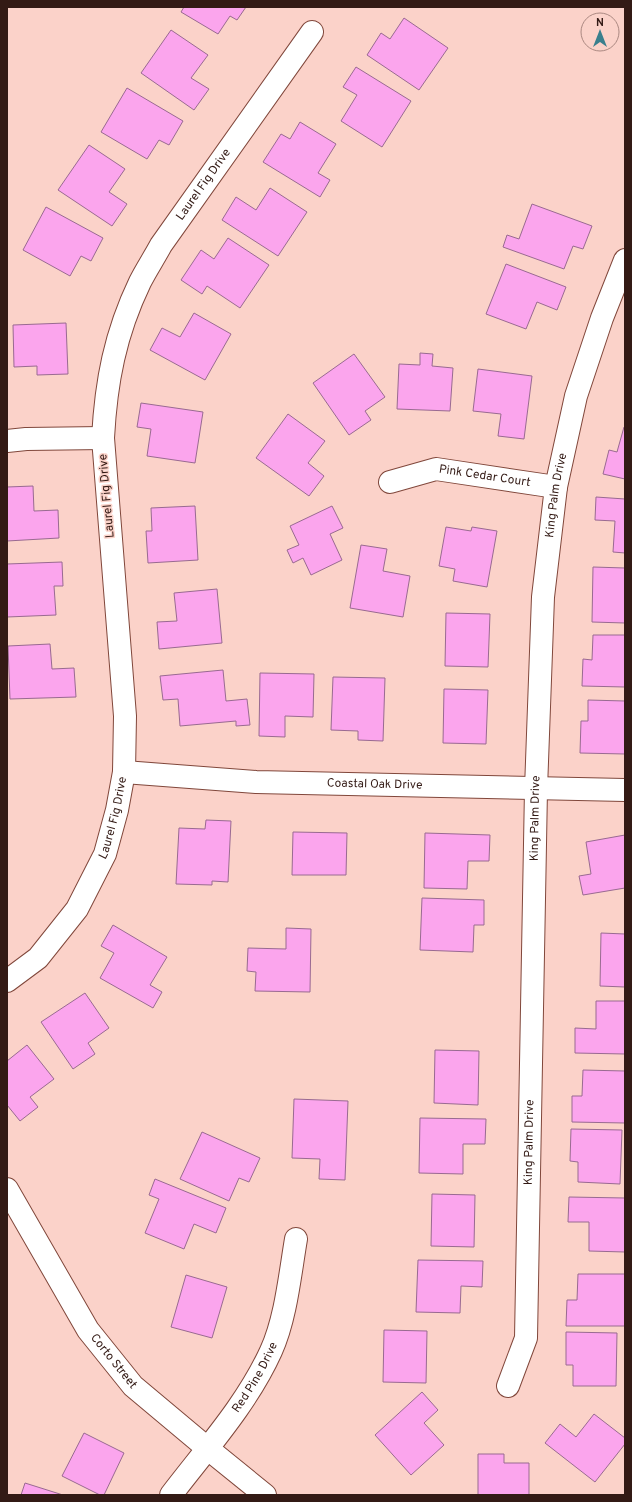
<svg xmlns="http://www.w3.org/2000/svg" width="632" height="1502" font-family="Overpass,sans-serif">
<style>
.building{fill:#fba5ed;stroke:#996a91}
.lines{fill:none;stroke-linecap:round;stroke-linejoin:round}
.minor-casing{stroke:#80473b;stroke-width:24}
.minor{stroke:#fff;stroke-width:22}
.labels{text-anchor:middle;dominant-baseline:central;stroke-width:3;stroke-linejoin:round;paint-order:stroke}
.street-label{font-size:12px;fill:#331a15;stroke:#fbd2c9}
</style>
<rect width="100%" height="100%" fill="#fbd2c9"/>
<g class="building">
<path d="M184 7H246L237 20 230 16 218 34 181 12Z"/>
<path d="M404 18 448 48 419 90 367 55 381 33 390 39Z"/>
<path d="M171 30 208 55 191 78 209 89 194 110 141 73Z"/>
<path d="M356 67 411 101 382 147 341 121 357 95 343 87Z"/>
<path d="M127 88 183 121 169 145 159 140 147 159 101 132Z"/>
<path d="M300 122 336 144 318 173 330 180 320 197 263 162 281 134 290 139Z"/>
<path d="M89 145 125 169 109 192 127 204 112 226 58 190Z"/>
<path d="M270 188 307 212 278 256 222 220 236 197 256 210Z"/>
<path d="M532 204 592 226 583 249 573 246 564 269 503 247 507 235 519 239Z"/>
<path d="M46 207 103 238 91 261 81 256 70 276 23 250Z"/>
<path d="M228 238 269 265 240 308 207 286 202 294 181 280 201 250 214 259Z"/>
<path d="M506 264 566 287 557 310 537 302 526 329 486 314Z"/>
<path d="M194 313 231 334 205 380 150 350 162 328 180 337Z"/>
<path d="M66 323 68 374 37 375V366L14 367 13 325Z"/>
<path d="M420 353 433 354 432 366 453 368 450 411 397 409 399 364 420 365Z"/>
<path d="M354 354 385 397 365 411 371 420 349 435 313 383Z"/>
<path d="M478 369 532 376 524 439 498 436 501 414 473 411Z"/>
<path d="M141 403 203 412 195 463 147 456 151 429 137 427Z"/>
<path d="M288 414 325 441 308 463 324 476 309 496 256 458Z"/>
<path d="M624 427H625V479L603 474 609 450 617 452Z"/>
<path d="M33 486 34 511 58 510 59 538 7 541V487Z"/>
<path d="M596 497 625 499V553L613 552 615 521 595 520Z"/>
<path d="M195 506 198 560 148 563 146 531H152L151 508Z"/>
<path d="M332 506 343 528 330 534 342 560 311 575 303 558 293 563 287 550 299 545 290 526Z"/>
<path d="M446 527 471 531 472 527 497 531 487 587 453 581 455 569 439 566Z"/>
<path d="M361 545 387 549 383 571 410 576 403 617 350 608Z"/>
<path d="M62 562 63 586H54L56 615 7 617V564Z"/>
<path d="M593 567 625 568V623L592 622Z"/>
<path d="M217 589 222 643 159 649 157 622 177 621 174 593Z"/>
<path d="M446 613 490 614 488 667 445 666Z"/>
<path d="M593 635H625V687L582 686 583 659 592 660Z"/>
<path d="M50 644 52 669 74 668 76 697 10 699 8 646Z"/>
<path d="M223 670 226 701 247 699 250 725 236 726V721L180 726 178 699 163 700 160 676Z"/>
<path d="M260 673 314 674 313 717 285 716V737L259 736Z"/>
<path d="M333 677 385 678 383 741 358 740V731L331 730Z"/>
<path d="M444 689 488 690 486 744 443 743Z"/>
<path d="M588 700 625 701V754L580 753 581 721H588Z"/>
<path d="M206 820 231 821 228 882 212 881V885L176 884 179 828 205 829Z"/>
<path d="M293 832 347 833 346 875H292Z"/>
<path d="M425 833 490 835 489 861H468L467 889 424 888Z"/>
<path d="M625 835V888L583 895 579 876 591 874 586 842Z"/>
<path d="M422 898 484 900V925H474L473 952 420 950Z"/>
<path d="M113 925 167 957 150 985 162 992 153 1008 100 978 114 953 101 946Z"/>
<path d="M286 928 311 929 310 992 255 991 256 972 247 971 248 948 286 949Z"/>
<path d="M601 933 625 934V987L600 986Z"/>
<path d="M85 993 109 1028 88 1043 95 1054 73 1069 41 1022Z"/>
<path d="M596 1001H625V1054L575 1053V1028L596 1029Z"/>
<path d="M27 1045 54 1079 30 1097 38 1107 20 1121 7 1105V1061Z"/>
<path d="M435 1050 479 1051 478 1105 434 1103Z"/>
<path d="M583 1070 625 1071V1123L572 1122V1096H582Z"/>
<path d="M294 1099 348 1101 345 1180 319 1179 320 1159 292 1158Z"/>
<path d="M420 1118 486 1119 485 1144H463V1174L419 1173Z"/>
<path d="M571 1129 622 1130 620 1184 578 1182V1162L570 1161Z"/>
<path d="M202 1132 260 1158 249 1182 239 1178 229 1201 180 1179Z"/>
<path d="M155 1179 226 1208 216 1233 194 1224 184 1249 145 1233 159 1199 149 1195Z"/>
<path d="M432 1194 475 1195 474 1247 431 1246Z"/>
<path d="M569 1197 625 1198V1252L589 1251V1222H568Z"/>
<path d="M418 1260 483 1261 482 1287 461 1286 460 1313 416 1312Z"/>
<path d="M578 1274H625V1326H566L567 1300H577Z"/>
<path d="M186 1275 227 1287 212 1338 171 1327Z"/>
<path d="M384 1330 427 1331 426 1383 383 1382Z"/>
<path d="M566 1332 617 1333 616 1386H573V1365H566Z"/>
<path d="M422 1392 438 1410 424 1423 444 1445 411 1475 375 1435Z"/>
<path d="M594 1414 625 1438V1444L595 1482 545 1443 560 1424 576 1437Z"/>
<path d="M84 1433 124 1453 104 1495H100L62 1476Z"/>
<path d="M478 1454H504V1463H529V1495H478Z"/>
<path d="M25 1483 63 1495H21Z"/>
</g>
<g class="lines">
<defs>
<g id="minor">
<path d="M7 441 26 439 103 438"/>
<path id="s1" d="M390 482 436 469 556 487"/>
<path id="s2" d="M124 772 256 782 625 790"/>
<path id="s3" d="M7 981 38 958 77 909 105 854 117 810 124 772 125 716 103 438C106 382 115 334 140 282 146 270 154 258 161 245L312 32"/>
<path id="s4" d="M7 1189 88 1330 133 1386 207 1448 265 1495"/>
<path id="s5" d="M508 1386 526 1338 536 789 543 597 556 487 576 396 602 318 625 260"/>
<path id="s6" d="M171 1495C206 1449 247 1404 271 1351 286 1318 290 1274 296 1239"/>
</g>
</defs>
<use href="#minor" class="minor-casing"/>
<use href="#minor" class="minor"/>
</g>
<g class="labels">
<g class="street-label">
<text stroke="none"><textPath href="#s3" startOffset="860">Laurel Fig Drive</textPath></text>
<text stroke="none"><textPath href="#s1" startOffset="97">Pink Cedar Court</textPath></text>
<text transform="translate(107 496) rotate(-95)">Laurel Fig Drive</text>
<text stroke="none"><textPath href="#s5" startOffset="895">King Palm Drive</textPath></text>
<text stroke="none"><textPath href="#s2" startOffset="251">Coastal Oak Drive</textPath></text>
<text stroke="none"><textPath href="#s3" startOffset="200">Laurel Fig Drive</textPath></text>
<text stroke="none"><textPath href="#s5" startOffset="571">King Palm Drive</textPath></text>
<text stroke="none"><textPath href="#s5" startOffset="247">King Palm Drive</textPath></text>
<text stroke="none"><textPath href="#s4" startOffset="203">Corto Street</textPath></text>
<text stroke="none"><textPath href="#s6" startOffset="145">Red Pine Drive</textPath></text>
</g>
</g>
<rect width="632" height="1502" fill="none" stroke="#331a15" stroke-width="16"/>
<g transform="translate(600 32)"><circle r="19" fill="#fbd2c9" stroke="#ab8881"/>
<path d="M0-3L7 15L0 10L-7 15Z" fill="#3a7f8d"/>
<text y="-6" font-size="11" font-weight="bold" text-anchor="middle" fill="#331a15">N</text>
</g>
</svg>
